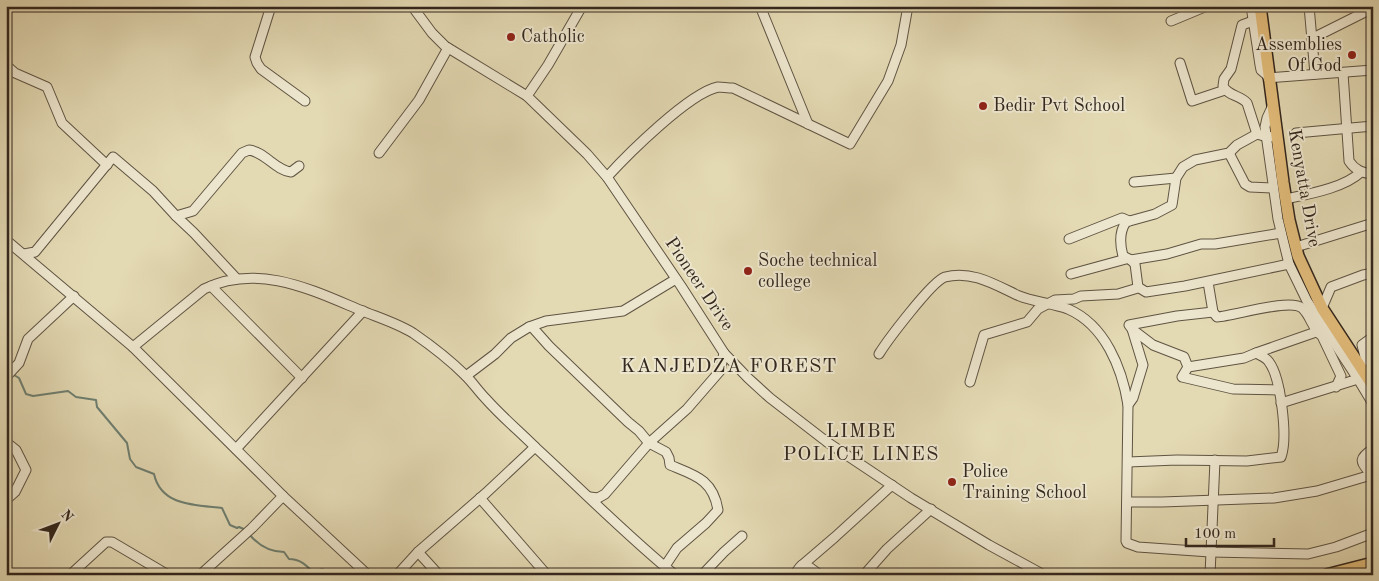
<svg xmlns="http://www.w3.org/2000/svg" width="1379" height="581" font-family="'Old Standard TT',serif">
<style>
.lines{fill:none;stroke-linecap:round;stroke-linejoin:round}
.stream{stroke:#6e7f71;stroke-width:2}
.minor-casing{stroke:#5f5443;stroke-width:11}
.major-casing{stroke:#33271e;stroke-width:14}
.minor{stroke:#ede6ce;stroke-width:9}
.major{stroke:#e2bc7a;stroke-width:11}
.poi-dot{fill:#8f2418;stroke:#ede6ce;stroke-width:2}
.labels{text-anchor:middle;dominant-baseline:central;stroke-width:4;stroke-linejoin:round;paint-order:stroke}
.poi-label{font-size:18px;fill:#33271e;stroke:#ede6ce;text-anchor:start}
.street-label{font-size:18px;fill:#33271e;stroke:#ede6ce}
.quarter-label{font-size:20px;letter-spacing:1px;fill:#33271e;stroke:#ede6ce}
</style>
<rect width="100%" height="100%" fill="#e3d9b3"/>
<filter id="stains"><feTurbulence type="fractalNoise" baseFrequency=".004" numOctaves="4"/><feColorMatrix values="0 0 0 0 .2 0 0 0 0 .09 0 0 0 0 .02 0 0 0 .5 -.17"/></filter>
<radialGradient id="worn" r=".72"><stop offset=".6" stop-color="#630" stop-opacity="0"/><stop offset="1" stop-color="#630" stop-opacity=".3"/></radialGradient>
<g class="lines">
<g class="stream">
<path d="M6 368 7 369"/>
<path d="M14 375 19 378 26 394 33 396 68 391 76 397 96 400 97 407 127 443 130 459 136 467 154 474C161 506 195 505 222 508L230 525 237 528 239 527 246 530"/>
<path d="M249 534C258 545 269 552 284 552L289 559C300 559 306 565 313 572L322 569 331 573 332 575"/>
</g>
<defs>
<g id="minor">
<path d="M271 6 255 57 257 63 261 69 305 101"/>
<path d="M412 6 432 33 445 46 527 96 587 154 607 177 681 286 724 353 748 378 770 398 827 442 911 498 989 545 1044 575"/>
<path d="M760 6 808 124"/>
<path d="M1251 6 1260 65 1261 70 1268 76"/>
<path d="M1309 6 1315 74"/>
<path d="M1171 21 1207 6"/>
<path d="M1253 21 1242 25 1231 69 1224 79 1223 86C1228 96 1240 95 1247 103L1257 134"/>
<path d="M1313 38 1373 8"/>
<path d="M1180 63 1192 101 1225 90"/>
<path d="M6 65 15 73 47 87 62 123 107 165"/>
<path d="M1343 73 1349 161C1355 170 1362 173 1373 174"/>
<path d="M1268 78 1373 70"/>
<path d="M527 96 548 65 582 6"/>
<path d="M1273 105 1267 118 1265 127 1278 219 1289 264 1307 301 1358 379 1373 404"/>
<path d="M1296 133 1373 126"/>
<path d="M1277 136 1267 137 1257 134 1237 145 1229 153 1195 160 1183 167 1176 178 1172 205 1155 214 1126 222C1119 232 1120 245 1123 256L1131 260 1167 254 1201 244H1215L1281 233"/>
<path d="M379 153 419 100 448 48"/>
<path d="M1229 153 1245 184 1250 187 1273 188"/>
<path d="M607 177C627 155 689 93 718 87 722 87 728 88 733 88L850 144 888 81 901 45 908 6"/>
<path d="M1134 182 1176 178"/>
<path d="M1286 199C1309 194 1344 188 1361 172"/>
<path d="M1069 239 1122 218 1129 221"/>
<path d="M6 240 133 347 283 496 368 575"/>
<path d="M1296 247 1373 223"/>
<path d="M24 254 35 252 113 157 153 191 176 216"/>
<path d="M1131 260 1135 264 1138 287 1146 292 1185 286 1289 264"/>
<path d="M1071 274 1126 259"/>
<path d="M236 278 194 233 176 216 193 211 242 153 249 150C265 152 275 170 291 172L299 166"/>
<path d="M1208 282 1213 312 1217 317C1234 316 1290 298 1302 308 1311 316 1312 329 1322 336L1341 376 1336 387"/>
<path d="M211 286 302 378"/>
<path d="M1322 308 1331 287 1363 275 1373 273"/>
<path d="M1213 312 1177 316 1129 325 1132 329 1143 365 1133 398 1128 405 1126 541 1127 543 1138 547 1210 552 1308 554 1336 547 1373 533"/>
<path d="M529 327 546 321 623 311 676 279"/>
<path d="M1132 329 1153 345 1184 357 1188 367"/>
<path d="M133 347 204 289C257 263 310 289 360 310 377 317 397 323 413 333 429 344 452 362 466 376 473 383 479 392 486 399 501 416 519 431 535 447"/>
<path d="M1256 353 1316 332"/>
<path d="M879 354C887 341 932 281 945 277 971 270 994 284 1017 295 1033 302 1052 303 1068 309 1105 325 1122 368 1128 405"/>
<path d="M1188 367 1182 377 1233 389 1279 390"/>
<path d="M1361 368 1365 357 1362 345 1373 337"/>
<path d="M466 376 495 354 511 338 529 327 533 328 549 346 628 422 639 431 649 443 666 452 669 458 670 465C694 475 713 479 718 510L706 523 677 548 665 566"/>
<path d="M6 377 19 363 28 339 74 296"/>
<path d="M970 382 984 335 1027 322 1038 309 1055 300 1074 299 1081 296 1118 294 1138 288"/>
<path d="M1281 403 1358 379"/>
<path d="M6 442 16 450 26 470 15 492 6 500"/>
<path d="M236 449 363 311"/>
<path d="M1373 449C1354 461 1364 463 1373 478"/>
<path d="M1128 462 1177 460 1247 461 1281 457C1288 438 1281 378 1269 362 1266 357 1261 356 1256 353L1244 358 1188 367"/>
<path d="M590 497 598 498 605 494 649 443 687 409 720 371 724 353"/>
<path d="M480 498 547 575"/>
<path d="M1127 502H1162L1274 498 1317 491 1371 475"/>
<path d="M418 552 439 575"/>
<path d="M802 565 809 567 820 575"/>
<path d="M70 575 106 542H112L168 575"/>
<path d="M200 575 252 528 283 496"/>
<path d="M397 575 418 552 486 493 535 447C582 490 626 535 675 575"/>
<path d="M702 575 724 552 742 536"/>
<path d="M794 575 800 567 835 537 892 485"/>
<path d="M864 575 887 549 931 509"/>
<path d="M1210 575 1215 460"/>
</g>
<g id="major">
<path d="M1260 6 1283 182 1289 220 1298 256 1322 308 1373 386"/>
<path d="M1326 575 1373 563"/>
</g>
</defs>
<use href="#minor" class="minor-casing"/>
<use href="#major" class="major-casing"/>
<use href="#minor" class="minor"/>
<use href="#major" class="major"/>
</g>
<g class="poi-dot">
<circle cx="511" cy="37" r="5"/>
<circle cx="1352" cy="55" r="5"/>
<circle cx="983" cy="106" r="5"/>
<circle cx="748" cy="271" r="5"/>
<circle cx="952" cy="482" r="5"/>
</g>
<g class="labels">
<g class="poi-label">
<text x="521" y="37">Catholic</text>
<text x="1342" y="45" text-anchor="end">Assemblies<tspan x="1342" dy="21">Of God</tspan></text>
<text x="993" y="106">Bedir Pvt School</text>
<text x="758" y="261">Soche technical<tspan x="758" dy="21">college</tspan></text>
<text x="962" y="472">Police<tspan x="962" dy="21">Training School</tspan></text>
</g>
<g class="street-label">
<text transform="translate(1304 188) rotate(80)">Kenyatta Drive</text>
<text transform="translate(699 284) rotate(56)">Pioneer Drive</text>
</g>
<g class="quarter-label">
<text x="729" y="367">KANJEDZA FOREST</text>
<text x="861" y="432">LIMBE<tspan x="861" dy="23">POLICE LINES</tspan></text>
</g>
</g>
<rect width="1379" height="581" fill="none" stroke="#e3d9b3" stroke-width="25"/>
<rect x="8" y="8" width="1364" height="566" fill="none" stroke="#33271e" stroke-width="2.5"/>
<rect x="12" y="12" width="1354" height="556" fill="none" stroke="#33271e"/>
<g transform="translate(58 524) rotate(48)" stroke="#ede6ce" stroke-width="4" paint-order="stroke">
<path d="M0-4L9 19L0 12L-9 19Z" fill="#33271e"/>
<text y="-8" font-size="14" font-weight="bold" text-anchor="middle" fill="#33271e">N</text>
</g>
<path d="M1186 538v8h88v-8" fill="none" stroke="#33271e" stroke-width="2.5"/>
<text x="1194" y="538" font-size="15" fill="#33271e" stroke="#ede6ce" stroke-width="4" paint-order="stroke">100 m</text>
<rect width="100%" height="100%" filter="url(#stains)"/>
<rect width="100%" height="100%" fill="url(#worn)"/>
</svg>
